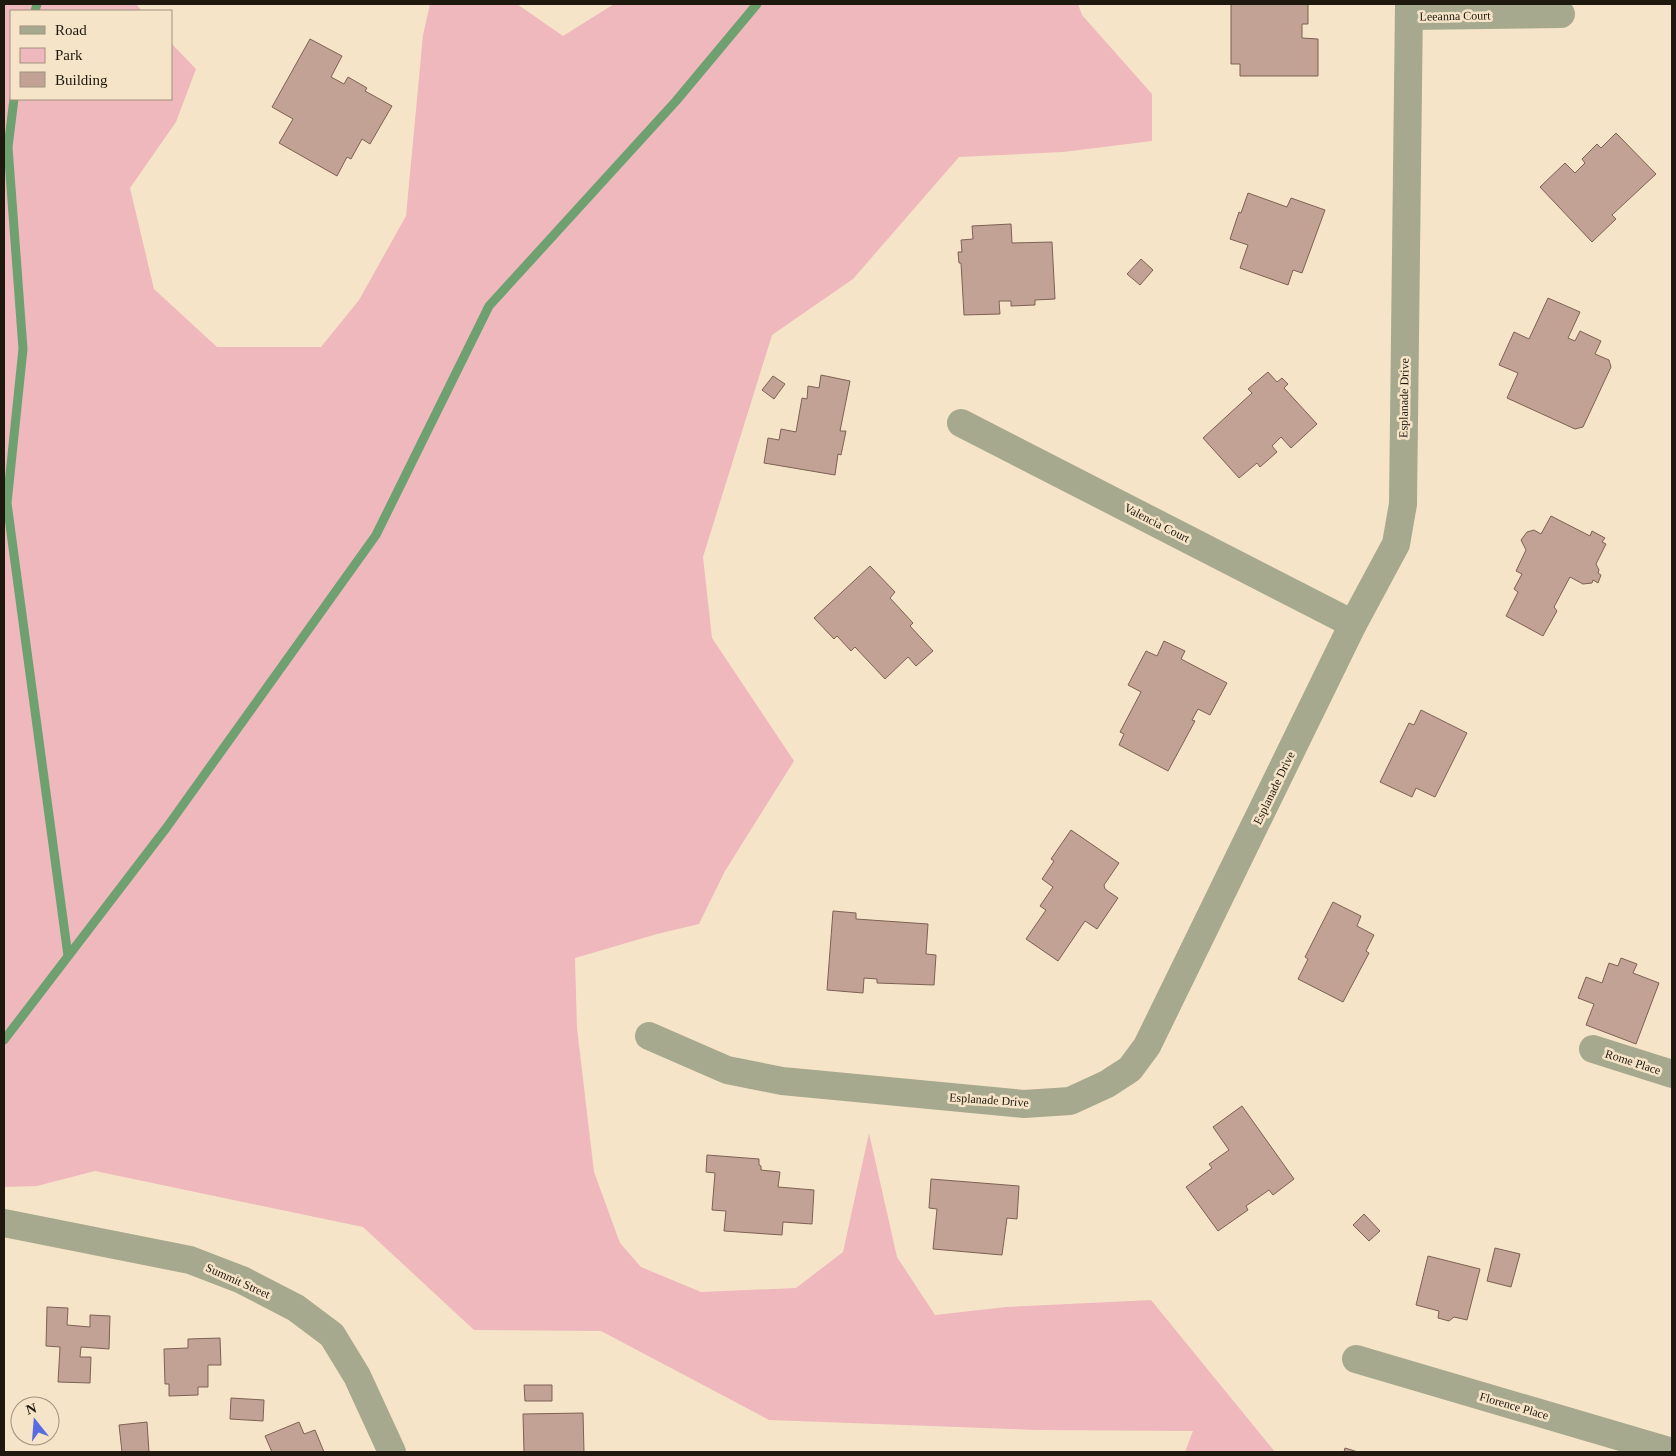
<svg xmlns="http://www.w3.org/2000/svg" width="1676" height="1456" font-family="'Times New Roman',serif">
<style>
.green{fill:#efb8bd}
.lines{fill:none;stroke-linecap:round;stroke-linejoin:round}
.stream{stroke:#6ea070;stroke-width:9}
.building{fill:#c1a294;stroke:#7d6154}
.minor{stroke:#a6a98d;stroke-width:28}
.labels{text-anchor:middle;dominant-baseline:central;stroke-width:5;stroke-linejoin:round;paint-order:stroke}
.street-label{font-size:12px;fill:#1e180e;stroke:#f6e4c8}
</style>
<rect width="100%" height="100%" fill="#f6e4c8"/>
<path class="green" d="M4 4H136L142 11H11V99H171V43L196 69 176 122 130 188 154 289 217 347H321L359 300 406 216 423 35 430 4H517L563 36 614 4H1078L1082 15 1152 94V141L1063 152 959 157 853 279 772 335 703 557 712 638 794 761 725 871 699 924 657 934 575 958 577 1028 594 1172 620 1243 641 1267 701 1292 796 1288 843 1252 869 1133 897 1257 935 1315 1006 1307 1151 1300 1275 1452H1185L1193 1431 1038 1430 769 1420 601 1331 474 1330 363 1227 95 1171 37 1186 4 1187Z"/>
<g class="lines">
<g class="stream">
<path d="M35 11 37 4"/>
<path d="M14 99 8 147 23 349 7 503 68 956"/>
<path d="M4 1040 167 827 376 535 489 306 676 101 757 4"/>
</g>
</g>
<g class="building">
<path d="M1231 4H1308V24H1302V38L1318 39V76H1240V64H1231Z"/>
<path d="M310 39 342 56 331 77 344 84 348 77 367 88 365 91 392 106 370 144 362 139 351 159 347 157 337 176 279 143 293 119 272 107Z"/>
<path d="M1616 133 1656 174 1612 215 1616 219 1592 242 1540 187 1565 163 1575 173 1585 163 1582 159 1597 144 1601 148Z"/>
<path d="M1248 193 1287 207 1291 198 1325 210 1302 273 1293 270 1288 285 1240 268 1248 245 1230 239 1239 212 1241 213Z"/>
<path d="M1011 224 1012 243 1052 242 1055 299 1035 300V305L1011 306V301H999L1000 314 964 315 961 263H959L958 252H962L961 240 973 239 972 226Z"/>
<path d="M1141 259 1153 270 1140 285 1127 274Z"/>
<path d="M1548 298 1580 312 1568 338 1575 341 1580 331 1601 341 1595 354 1609 360 1611 367 1583 427 1575 429 1507 398 1518 373 1499 365 1514 332 1529 339Z"/>
<path d="M1268 372 1277 382 1282 378 1288 384 1284 388 1317 424 1291 448 1281 437 1272 446 1277 452 1260 467 1257 463 1239 478 1203 438 1252 393 1248 389Z"/>
<path d="M821 375 850 381 840 431H846L841 455 838 454 835 475 764 463 768 438 779 440 781 429 796 432 802 398 807 399 808 386 819 388Z"/>
<path d="M773 376 785 384 774 399 762 390Z"/>
<path d="M1551 516 1590 536 1592 531 1605 538 1602 542 1606 544 1596 564 1599 570 1598 573 1601 575 1598 583 1593 580 1592 583 1583 584 1570 577 1554 607 1557 611 1543 636 1506 616 1518 592 1514 589 1522 574 1516 571 1526 550 1521 540 1527 532 1534 530 1541 534Z"/>
<path d="M870 566 895 592 890 598 913 623 910 626 933 651 916 666 908 657 885 679 855 647 851 651 837 636 834 639 814 618Z"/>
<path d="M1164 641 1185 651 1181 659 1227 683 1210 715 1198 709 1192 720 1195 721 1168 771 1119 745 1124 734 1120 732 1141 692 1128 685 1146 651 1157 656Z"/>
<path d="M1421 710 1467 733 1435 797 1416 788 1412 797 1380 782 1409 723 1414 725Z"/>
<path d="M1071 830 1119 863 1104 885 1105 889 1118 898 1097 929 1085 921 1058 961 1026 939 1046 910 1040 906 1053 887 1042 879 1054 861 1051 859Z"/>
<path d="M1333 902 1361 916 1357 926 1374 935 1366 951 1369 953 1343 1002 1298 979 1308 959 1305 957Z"/>
<path d="M833 911 856 913V919L928 924 926 954 936 955 934 985 877 983V979L864 978 863 993 827 990Z"/>
<path d="M1621 958 1637 964 1633 973 1659 983 1636 1044 1586 1025 1594 1004 1578 998 1586 977 1602 983 1609 963 1618 966Z"/>
<path d="M1242 1106 1294 1179 1273 1195 1269 1190 1246 1206 1248 1210 1218 1231 1186 1187 1212 1168 1209 1164 1229 1150 1213 1127Z"/>
<path d="M707 1155 759 1159V1165L761 1166V1170L780 1172 778 1187 814 1190 812 1224 783 1222 782 1235 724 1231 726 1211 712 1210 715 1173 706 1172Z"/>
<path d="M931 1179 1019 1186 1017 1219 1007 1218 1002 1255 933 1249 937 1209 929 1208Z"/>
<path d="M1364 1214 1380 1231 1369 1241 1353 1225Z"/>
<path d="M1495 1248 1520 1254 1511 1287 1487 1281Z"/>
<path d="M1428 1256 1480 1269 1467 1320 1454 1317 1449 1321 1438 1318 1439 1311 1416 1305Z"/>
<path d="M47 1307 68 1308 67 1325 90 1327V1315L110 1316 109 1349 81 1347 80 1357H91L90 1383 58 1382 60 1347 46 1346Z"/>
<path d="M220 1338 221 1365H208V1387H198V1395L169 1396V1384H165L164 1349 188 1348V1339Z"/>
<path d="M524 1385H552V1401H525Z"/>
<path d="M231 1398 264 1400 263 1421 230 1419Z"/>
<path d="M583 1413 584 1452H524L523 1414Z"/>
<path d="M147 1422 149 1452H122L119 1425Z"/>
<path d="M299 1422 304 1434 315 1430 324 1452H272L265 1436Z"/>
<path d="M1345 1448 1358 1452H1344Z"/>
</g>
<g class="lines">
<g class="minor">
<path d="M1410 16 1561 14"/>
<path d="M961 423 1353 624"/>
<path d="M649 1036 727 1070 782 1081 1024 1104 1070 1101 1107 1084 1130 1069 1147 1046 1353 624 1396 544 1403 504 1409 4"/>
<path d="M1593 1049 1672 1074"/>
<path d="M4 1223 190 1260 242 1280 296 1308 332 1335 357 1376 392 1452"/>
<path d="M1356 1359 1672 1452"/>
</g>
</g>
<g class="labels">
<g class="street-label">
<text transform="translate(1455 16) rotate(-1)">Leeanna Court</text>
<text transform="translate(1404 398) rotate(-89)">Esplanade Drive</text>
<text transform="translate(1157 523) rotate(27)">Valencia Court</text>
<text transform="translate(1274 788) rotate(-64)">Esplanade Drive</text>
<text transform="translate(1633 1062) rotate(18)">Rome Place</text>
<text transform="translate(989 1100) rotate(4)">Esplanade Drive</text>
<text transform="translate(238 1281) rotate(24)">Summit Street</text>
<text transform="translate(1514 1406) rotate(16)">Florence Place</text>
</g>
</g>
<rect width="1676" height="1456" fill="none" stroke="#1e180e" stroke-width="10"/>
<rect x="10" y="10" width="162" height="90" fill="#f6e4c8" stroke="#a0927e"/>
<rect x="20" y="26" width="25" height="8" fill="#a6a98d" stroke="#a0927e"/>
<text x="55" y="35" font-size="15" fill="#1e180e">Road</text>
<rect x="20" y="48" width="25" height="15" fill="#efb8bd" stroke="#a0927e"/>
<text x="55" y="60" font-size="15" fill="#1e180e">Park</text>
<rect x="20" y="72" width="25" height="15" fill="#c1a294" stroke="#a0927e"/>
<text x="55" y="85" font-size="15" fill="#1e180e">Building</text>
<g transform="translate(35 1421) rotate(343)"><circle r="24" fill="#f6e4c8" stroke="#a0927e"/>
<path d="M0-4L9 19L0 12L-9 19Z" fill="#576ce2"/>
<text y="-8" font-size="14" font-weight="bold" text-anchor="middle" fill="#1e180e">N</text>
</g>
</svg>
